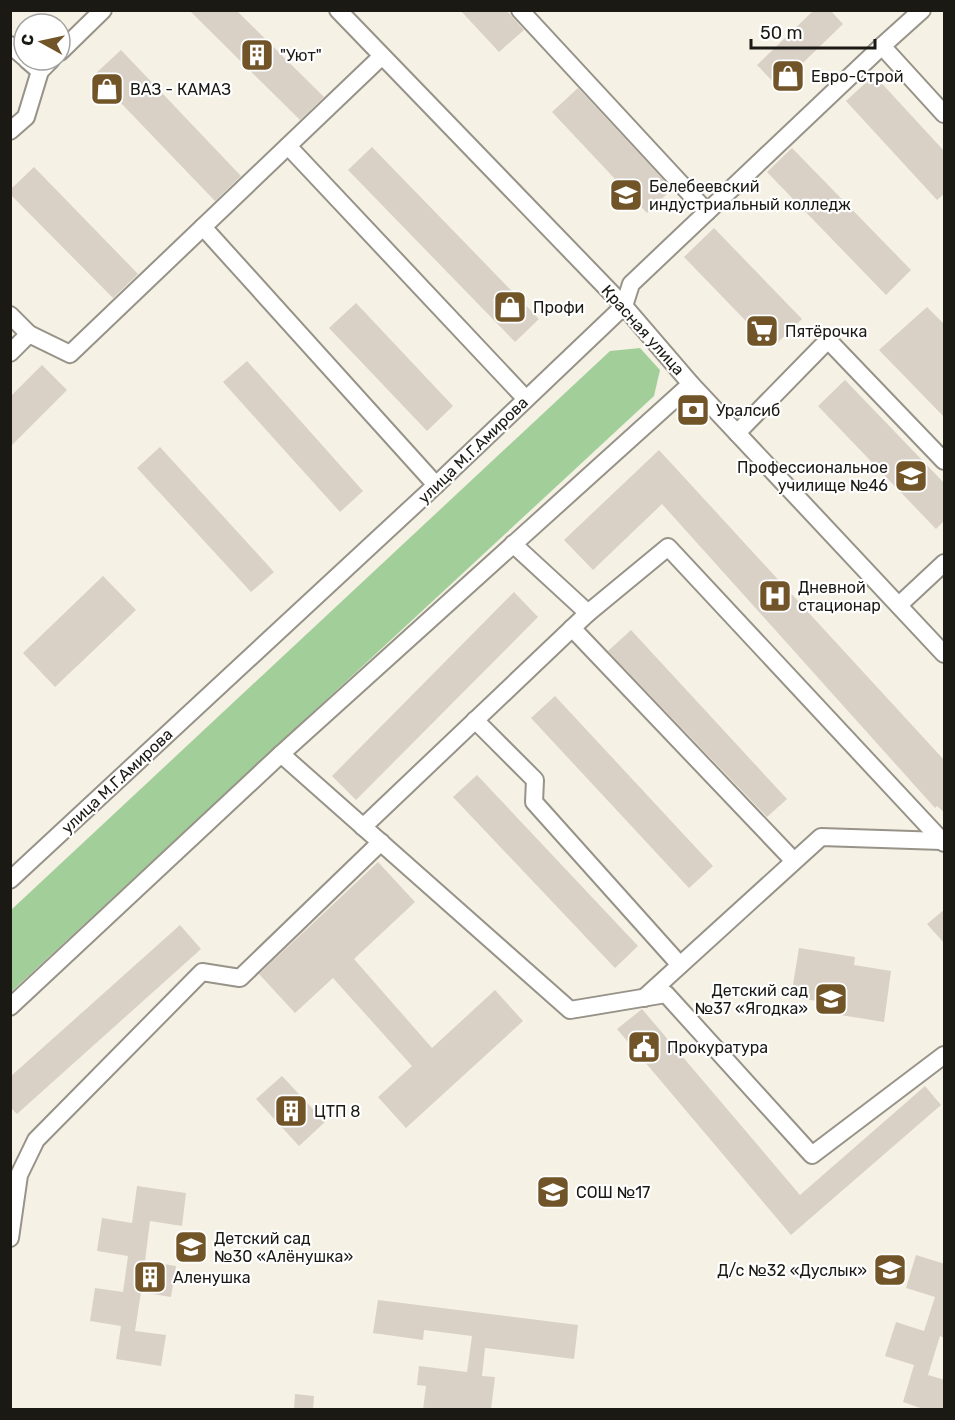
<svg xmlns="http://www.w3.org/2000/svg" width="955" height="1420" font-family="Rubik,sans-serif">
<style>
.green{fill:#a2cf99}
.building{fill:#d9d0c6}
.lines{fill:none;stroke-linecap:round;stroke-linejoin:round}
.minor-casing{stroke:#989388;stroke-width:20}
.minor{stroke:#fff;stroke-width:16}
.labels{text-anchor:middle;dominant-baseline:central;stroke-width:4.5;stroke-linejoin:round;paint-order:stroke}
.poi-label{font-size:16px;fill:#1a1914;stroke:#fff;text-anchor:start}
.street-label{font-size:16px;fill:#1a1914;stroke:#fff}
</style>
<rect width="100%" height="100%" fill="#f6f1e5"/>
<path class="green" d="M640 348 660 370 654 396 11 992V910L610 351Z"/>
<g class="building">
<path d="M189 10H236L324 97 300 120Z"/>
<path d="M460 10H506L524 30 499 52Z"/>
<path d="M814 10H830L843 24 778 87 757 65Z"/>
<path d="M121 50 241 176 215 201 94 75Z"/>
<path d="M874 75 945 152V193L937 200 846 101Z"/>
<path d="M578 88 672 189 647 213 552 112Z"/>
<path d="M372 147 539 319 515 342 348 170Z"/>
<path d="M792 148 911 270 886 295 767 172Z"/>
<path d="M34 167 138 274 113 298 10 194V190Z"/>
<path d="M714 228 802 319 772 348 684 257Z"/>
<path d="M356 303 453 406 427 431 329 328Z"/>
<path d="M927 307 945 325V418L879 350Z"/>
<path d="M247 361 363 491 340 512 223 382Z"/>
<path d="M42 365 67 390 10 447V397Z"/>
<path d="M845 380 945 484V520L936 529 818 406Z"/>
<path d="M160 447 274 572 251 592 137 468Z"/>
<path d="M659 450 945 761V813L937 806 935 808 662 504 593 570 564 540Z"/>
<path d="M103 576 136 610 55 687 23 653Z"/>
<path d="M514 592 538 617 356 800 332 776Z"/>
<path d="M631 630 787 799 767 817 608 651Z"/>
<path d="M555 696 713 866 689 888 531 718Z"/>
<path d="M477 775 638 946 615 968 453 797Z"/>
<path d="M378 862 415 902 354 959 432 1048 495 990 523 1021 406 1128 378 1097 412 1066 333 978 295 1013 259 974Z"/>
<path d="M945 909V944L927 924Z"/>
<path d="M180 925 201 949 17 1114 10 1107V1077Z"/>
<path d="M799 948 855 957 854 965 891 971 884 1022 828 1013 830 1003 791 997Z"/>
<path d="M642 1009 800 1195 925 1086 941 1105 791 1235 617 1029Z"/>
<path d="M282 1076 325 1122 299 1146 256 1099Z"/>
<path d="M137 1186 186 1193 182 1226 150 1221 145 1261 176 1266 171 1297 141 1292 135 1331 166 1335 161 1366 116 1359 121 1326 90 1321 95 1288 123 1292 128 1256 97 1251 102 1218 132 1223Z"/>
<path d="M916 1255 945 1264V1338L940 1336 928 1375 945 1380V1410H926L903 1402 914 1365 885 1356 896 1322 924 1331 935 1297 906 1288Z"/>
<path d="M378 1300 578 1325 574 1359 485 1348 482 1376 495 1377 491 1410H423L426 1386 417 1385 419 1366 467 1372 472 1336 424 1330 423 1340 373 1333Z"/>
<path d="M295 1394 314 1396 313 1410H294Z"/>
</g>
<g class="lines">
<defs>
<g id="minor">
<path d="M338 10 624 306 691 384 944 654"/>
<path d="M520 10 707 212"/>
<path d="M10 45 24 57"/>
<path d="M882 46 944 114"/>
<path d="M60 52 103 10"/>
<path d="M27 60 40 71 51 60"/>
<path d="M10 131 26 117 40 71"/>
<path d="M288 146 526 399"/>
<path d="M203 227 436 485"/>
<path d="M10 315 29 334 70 354 382 56"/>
<path d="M10 353 29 334"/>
<path d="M737 433 828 340 944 461"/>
<path d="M899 605 944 563"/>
<path d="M588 613 668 547 944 843"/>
<path d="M572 628 794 861"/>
<path d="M475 720 535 780 534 802 680 965"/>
<path d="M281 754 570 1010 666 994 812 1155 944 1055"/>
<path d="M363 827 588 613 513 544"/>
<path d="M10 880 436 485 624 306 631 284 882 46 922 10"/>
<path d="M644 998 821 837 942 841"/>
<path d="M10 1007 281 754 691 384"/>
<path d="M10 1238 19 1175 36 1140 202 972 240 978 381 842"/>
</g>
</defs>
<use href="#minor" class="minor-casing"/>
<use href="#minor" class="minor"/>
</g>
<defs>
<symbol id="building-square" viewBox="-11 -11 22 22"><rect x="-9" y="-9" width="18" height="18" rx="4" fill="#715528" stroke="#fff"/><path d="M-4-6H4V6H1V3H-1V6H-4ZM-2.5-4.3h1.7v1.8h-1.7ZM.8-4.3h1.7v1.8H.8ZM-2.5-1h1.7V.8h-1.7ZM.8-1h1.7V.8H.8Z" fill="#fff"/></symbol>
<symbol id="shop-square" viewBox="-11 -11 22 22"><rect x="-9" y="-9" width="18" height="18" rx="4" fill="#715528" stroke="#fff"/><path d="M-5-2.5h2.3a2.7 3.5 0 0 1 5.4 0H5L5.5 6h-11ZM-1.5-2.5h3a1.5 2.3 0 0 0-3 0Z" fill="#fff"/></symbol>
<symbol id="university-square" viewBox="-11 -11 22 22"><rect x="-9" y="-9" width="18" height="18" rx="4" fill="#715528" stroke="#fff"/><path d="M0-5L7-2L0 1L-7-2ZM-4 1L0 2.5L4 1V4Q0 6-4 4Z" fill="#fff"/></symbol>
<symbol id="supermarket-square" viewBox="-11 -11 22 22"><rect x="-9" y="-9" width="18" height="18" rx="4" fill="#715528" stroke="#fff"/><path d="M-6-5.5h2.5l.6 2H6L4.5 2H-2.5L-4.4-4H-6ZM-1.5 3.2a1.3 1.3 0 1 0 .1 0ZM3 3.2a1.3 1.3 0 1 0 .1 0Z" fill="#fff"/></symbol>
<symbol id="bank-square" viewBox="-11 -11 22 22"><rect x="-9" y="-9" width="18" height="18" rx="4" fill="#715528" stroke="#fff"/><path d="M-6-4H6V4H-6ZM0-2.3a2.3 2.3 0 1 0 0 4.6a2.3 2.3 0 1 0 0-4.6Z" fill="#fff"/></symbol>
<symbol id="hospital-square" viewBox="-11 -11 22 22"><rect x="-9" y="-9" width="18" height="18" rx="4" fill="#715528" stroke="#fff"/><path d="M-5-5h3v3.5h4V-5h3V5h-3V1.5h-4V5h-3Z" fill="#fff"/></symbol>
<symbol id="school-square" viewBox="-11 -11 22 22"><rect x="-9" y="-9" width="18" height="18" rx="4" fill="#715528" stroke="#fff"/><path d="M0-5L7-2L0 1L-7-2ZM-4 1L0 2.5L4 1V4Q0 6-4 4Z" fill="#fff"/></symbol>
<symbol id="civic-square" viewBox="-11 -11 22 22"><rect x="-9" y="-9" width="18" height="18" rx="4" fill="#715528" stroke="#fff"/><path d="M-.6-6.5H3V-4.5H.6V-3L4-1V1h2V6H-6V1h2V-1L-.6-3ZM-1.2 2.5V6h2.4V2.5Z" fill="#fff"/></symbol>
</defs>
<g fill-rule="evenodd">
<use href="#building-square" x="238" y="36" width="38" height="38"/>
<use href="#shop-square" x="769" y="57" width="38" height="38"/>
<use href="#shop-square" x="88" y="70" width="38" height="38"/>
<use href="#university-square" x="607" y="176" width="38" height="38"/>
<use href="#shop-square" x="491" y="288" width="38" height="38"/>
<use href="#supermarket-square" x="743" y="312" width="38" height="38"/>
<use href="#bank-square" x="674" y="391" width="38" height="38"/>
<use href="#university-square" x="892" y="457" width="38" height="38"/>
<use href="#hospital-square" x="756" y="577" width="38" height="38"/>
<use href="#school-square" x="812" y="980" width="38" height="38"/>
<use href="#civic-square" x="625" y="1028" width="38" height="38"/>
<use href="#building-square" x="272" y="1092" width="38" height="38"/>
<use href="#school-square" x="534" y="1173" width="38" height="38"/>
<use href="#school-square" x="172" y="1228" width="38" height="38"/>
<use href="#school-square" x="871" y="1251" width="38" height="38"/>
<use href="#building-square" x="131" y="1258" width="38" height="38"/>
</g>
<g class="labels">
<g class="poi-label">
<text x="280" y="55">"Уют"</text>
<text x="811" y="76">Евро-Строй</text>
<text x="130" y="89">ВАЗ - КАМАЗ</text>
<text x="649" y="186">Белебеевский<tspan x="649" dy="18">индустриальный колледж</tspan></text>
<text x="533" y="307">Профи</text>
<text x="785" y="331">Пятёрочка</text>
<text x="716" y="410">Уралсиб</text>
<text x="888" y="467" text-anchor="end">Профессиональное<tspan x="888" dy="18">училище №46</tspan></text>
<text x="798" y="587">Дневной<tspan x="798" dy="18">стационар</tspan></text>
<text x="808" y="990" text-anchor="end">Детский сад<tspan x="808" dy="18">№37 «Ягодка»</tspan></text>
<text x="667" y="1047">Прокуратура</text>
<text x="314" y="1111">ЦТП 8</text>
<text x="576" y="1192">СОШ №17</text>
<text x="214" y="1238">Детский сад<tspan x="214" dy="18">№30 «Алёнушка»</tspan></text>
<text x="867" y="1270" text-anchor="end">Д/с №32 «Дуслык»</text>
<text x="173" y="1277">Аленушка</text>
</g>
<g class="street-label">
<text transform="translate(643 330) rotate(48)">Красная улица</text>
<text transform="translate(473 450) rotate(-44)">улица М.Г.Амирова</text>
<text transform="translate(117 781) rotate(-43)">улица М.Г.Амирова</text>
</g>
</g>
<rect width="955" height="1420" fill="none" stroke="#1a1914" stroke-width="24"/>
<g transform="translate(42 42) rotate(278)"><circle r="28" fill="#ffffff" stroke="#a3a3a1" stroke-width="1.5"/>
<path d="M0-4.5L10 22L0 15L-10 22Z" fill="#715528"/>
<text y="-9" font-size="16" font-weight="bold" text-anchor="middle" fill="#1a1914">С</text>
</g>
<path d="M751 39v9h124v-9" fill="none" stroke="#1a1914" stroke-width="3"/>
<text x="760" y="39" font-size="18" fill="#1a1914" stroke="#ffffff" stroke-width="4.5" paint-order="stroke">50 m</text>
</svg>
